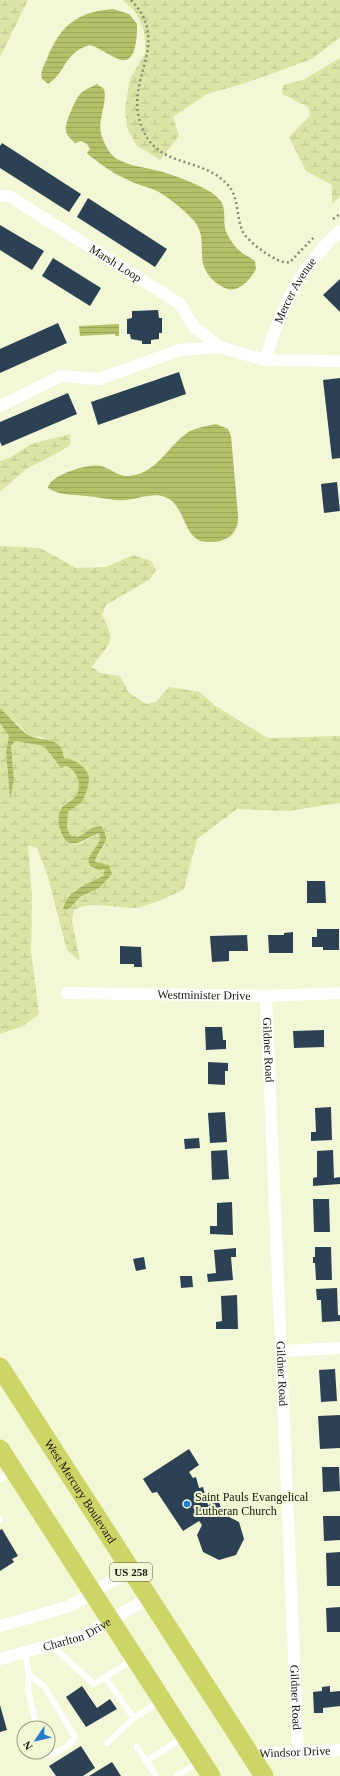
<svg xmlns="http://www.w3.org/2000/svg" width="340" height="1776" font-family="'Times New Roman',serif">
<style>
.wetland{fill:url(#wetland-marsh)}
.water{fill:url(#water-rules)}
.building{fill:#2d4155}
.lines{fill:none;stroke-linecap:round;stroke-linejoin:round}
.path{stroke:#888b74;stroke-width:2.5;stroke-dasharray:2 3;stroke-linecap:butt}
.service{stroke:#fff;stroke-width:6}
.minor{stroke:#fff;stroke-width:12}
.primary{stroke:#cdd566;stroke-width:19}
.poi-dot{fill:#277dcb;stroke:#f2f7d6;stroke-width:1.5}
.labels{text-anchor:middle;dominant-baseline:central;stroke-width:4;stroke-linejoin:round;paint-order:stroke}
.shield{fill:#f2f7d6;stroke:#575a48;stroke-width:1}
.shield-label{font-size:11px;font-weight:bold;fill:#15170b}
.street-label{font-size:12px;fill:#15170b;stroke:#f2f7d6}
.poi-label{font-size:12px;fill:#15170b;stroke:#f2f7d6;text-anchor:start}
</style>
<defs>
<pattern id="wetland-marsh" width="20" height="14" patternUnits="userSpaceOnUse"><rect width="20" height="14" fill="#dbe4a5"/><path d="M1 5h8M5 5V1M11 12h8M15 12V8" fill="none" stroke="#bbc38d"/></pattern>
<pattern id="water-rules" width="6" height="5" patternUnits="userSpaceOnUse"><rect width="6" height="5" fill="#b5c168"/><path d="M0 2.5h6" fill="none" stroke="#9ba559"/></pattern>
</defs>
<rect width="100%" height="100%" fill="#f2f7d6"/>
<g class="wetland">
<path d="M0 0H28L0 57Z"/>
<path d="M123 0H340V37L312 59 246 83 207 94 173 117 179 136 160 160 136 145 127 128 125 109 130 79 146 51 144 31 135 11Z"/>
<path d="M340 58V196L332 204V185L306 171 289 137 310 116 308 107 282 94 283 85 303 80Z"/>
<path d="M70 434 71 444 63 450 26 469 0 492V461L11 457 31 444Z"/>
<path d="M0 546 40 548 76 568 106 567 133 555 151 561 156 570 150 579 106 605 102 615C118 646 109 641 92 667L100 673 120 676 129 693 146 704 156 702 169 687 200 692 214 705 268 738 340 736V803L288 811 237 809 197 839 184 889C173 895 147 907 135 908 115 908 91 900 74 910L72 921 80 961 67 950 47 874 37 848 28 845 32 897 31 951 39 1014 23 1026 0 1034V723L9 736 6 751 10 797 14 780 11 746 15 741 44 746 61 768 66 766C78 770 83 786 75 797 73 800 67 801 65 804 63 806 61 810 60 812L71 844 81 843 99 833 100 840 88 859 105 869 103 876 73 891 69 909 80 897 99 888 109 865 95 863 97 856 105 845 106 832 92 828 78 837 70 835 67 827 68 812 83 801 89 779 42 737 30 736 0 708Z"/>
</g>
<g class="water">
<path d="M113 9 129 14 137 24C137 36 137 69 116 58 107 54 100 48 90 45 64 52 66 73 48 84L42 79C40 69 45 65 48 56 62 24 78 12 113 9Z"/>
<path d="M97 84 104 89C108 104 96 120 102 137 105 145 110 155 117 159 129 166 143 167 155 170 171 174 206 186 217 197 229 207 221 221 227 234 230 239 235 248 240 251 244 255 250 257 255 261L256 269C249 282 236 296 221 286 189 266 211 243 195 222 188 213 167 196 157 191 148 187 138 185 128 180 114 174 102 165 90 156L87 153 90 149 87 144 81 141 75 143C71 139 67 136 66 131 64 124 76 98 81 93 86 89 91 87 97 84Z"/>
<path d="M119 324V336H115V334L80 336 79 326Z"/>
<path d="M216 424 228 429 231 436 238 515C239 533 228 542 210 542 182 544 188 506 165 497 153 492 138 499 126 500 112 501 100 497 86 496 73 494 59 496 48 488 49 475 90 463 101 466 110 468 117 476 127 476 156 475 166 448 187 433 194 428 207 426 216 424Z"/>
<path d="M0 708C7 714 22 732 30 736 44 742 62 736 64 758 74 759 88 767 89 779 89 786 85 795 83 801L68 812 67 827 70 835 78 837 92 828 101 826C114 843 98 847 95 862L109 865 112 874 99 888 80 897 69 909 63 910C66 890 88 884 103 876L105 869 99 870 90 866 88 859 100 840 99 833C84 839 67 855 60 829 58 824 58 816 60 811 63 804 68 803 73 799 84 789 78 770 66 766L61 768 44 746 15 741 11 746 14 780 10 799 6 751 9 736 0 723Z"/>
</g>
<g class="building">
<path d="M2 143 81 194 69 212 0 168V146Z"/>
<path d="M88 198 167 249 155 267 77 217Z"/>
<path d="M0 225 44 251 32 270 0 250Z"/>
<path d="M53 258 101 288 90 306 42 276Z"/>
<path d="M340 279V312L323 295Z"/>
<path d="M158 310 159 318H162V333H159V339L151 340V344H142V341L131 339 130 334H127V319L132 318V311Z"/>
<path d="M58 323 67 343 0 373V349Z"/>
<path d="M179 372 186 394 98 425 91 402Z"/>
<path d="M340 378V458L332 459 323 380Z"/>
<path d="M68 393 77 414 2 446 0 442V422Z"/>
<path d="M337 482 340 511 324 513 321 484Z"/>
<path d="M307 881H325L326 903H307Z"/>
<path d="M317 929H339V950H323V947H312V937H317Z"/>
<path d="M293 932V953H269L268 935H284V933Z"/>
<path d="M247 935 248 951H229V961L212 962 210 936Z"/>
<path d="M120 946 141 947 142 967H134V964H120Z"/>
<path d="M205 1027H222L223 1040H226V1049L206 1050Z"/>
<path d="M324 1030V1047L294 1048 293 1031Z"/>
<path d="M208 1062 228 1063V1071H225V1085L208 1084Z"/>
<path d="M331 1107 332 1140 311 1141V1132H316L315 1108Z"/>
<path d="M225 1112 227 1142 210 1143 208 1113Z"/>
<path d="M199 1138 200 1148 185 1149 184 1139Z"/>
<path d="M227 1150 229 1179 212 1180 211 1151Z"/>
<path d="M333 1150 334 1178 340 1177V1184L313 1186V1178L317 1177V1151Z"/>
<path d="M313 1199H329L330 1232H314Z"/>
<path d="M232 1202 233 1235 210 1234V1226H217V1203Z"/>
<path d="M315 1247H331L332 1280H316L315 1263H313V1257H315Z"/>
<path d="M236 1248V1257H231L233 1280 208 1282 207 1274 216 1273 214 1250Z"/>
<path d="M144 1257 146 1269 136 1271 133 1259Z"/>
<path d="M180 1276H192L193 1287 181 1288Z"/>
<path d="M337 1288 338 1315H340V1321L322 1322 321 1300H317L316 1289Z"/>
<path d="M237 1295 238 1329H216V1322L222 1321 221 1296Z"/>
<path d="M335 1369 337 1401 321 1402 319 1370Z"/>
<path d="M340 1415V1448L320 1449 318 1416Z"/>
<path d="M189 1449 199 1465 189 1472 193 1478 196 1477 199 1488 203 1487 208 1505 219 1502 223 1514 239 1522 244 1539 236 1555 219 1560 203 1552 197 1535 202 1525 199 1521 183 1531 157 1492 152 1493 143 1479Z"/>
<path d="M322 1467H339L340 1491 323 1492Z"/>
<path d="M323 1516H340V1540L324 1541Z"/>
<path d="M2 1529 18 1556 12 1559 14 1562 0 1571V1530Z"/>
<path d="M340 1552V1586H327L326 1553Z"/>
<path d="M340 1607V1632H327L326 1608Z"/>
<path d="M82 1686 97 1708 110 1699 117 1709 86 1727 66 1697Z"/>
<path d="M330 1686V1692L340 1691V1706L323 1708V1713H314L313 1692 322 1691V1687Z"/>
<path d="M0 1705 7 1730 0 1732Z"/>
<path d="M81 1746 95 1768 83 1776H56L49 1766Z"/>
<path d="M112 1762 121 1776H89Z"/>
</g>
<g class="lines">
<g class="path">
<path d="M131 0C171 42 128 75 139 118 152 171 199 154 227 184 239 196 236 215 242 230 245 240 279 266 290 262L315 236"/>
<path d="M333 219 340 214"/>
</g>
<g class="service">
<path d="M0 1479 12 1471"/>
<path d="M0 1519V1520"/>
<path d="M51 1645 94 1684 134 1659"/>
<path d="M25 1652 29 1675 28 1690 37 1728"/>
<path d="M29 1675 44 1686 75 1737C71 1746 54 1755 45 1755L44 1752"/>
<path d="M105 1677 134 1718 161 1701"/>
<path d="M107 1743 134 1718"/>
<path d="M137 1747 156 1776"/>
<path d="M146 1761 184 1737"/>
<path d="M177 1776 199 1762"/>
</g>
<g class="minor">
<path id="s1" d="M0 196H9L180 304 194 327 220 347 180 350 99 379 61 376 0 406"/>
<path d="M220 347 265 360 340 361"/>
<path id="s2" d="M265 360C281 308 299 268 340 231"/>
<path id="s3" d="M67 993 266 996 340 993"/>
<path id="s4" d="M266 996 298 1752"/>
<path d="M281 1351 340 1348"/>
<path d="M0 1626 70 1606 130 1570"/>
<path id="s5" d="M0 1659 84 1636 148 1598"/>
<path id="s6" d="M249 1754 340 1750"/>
</g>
<g class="primary">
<path id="s7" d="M0 1367 264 1776"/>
<path d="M0 1449 211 1776"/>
</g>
</g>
<circle class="poi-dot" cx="187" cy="1504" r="4"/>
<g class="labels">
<rect class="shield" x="110" y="1563" width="42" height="18" rx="3"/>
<g class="shield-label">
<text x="131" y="1572">US 258</text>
</g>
<g class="street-label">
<text stroke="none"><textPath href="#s1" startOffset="135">Marsh Loop</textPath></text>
<text stroke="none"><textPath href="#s2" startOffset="76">Mercer Avenue</textPath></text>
<text stroke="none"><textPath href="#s3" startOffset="137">Westminister Drive</textPath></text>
<text stroke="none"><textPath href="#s4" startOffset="54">Gildner Road</textPath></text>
<text stroke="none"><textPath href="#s4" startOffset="378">Gildner Road</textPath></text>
<text stroke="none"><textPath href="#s7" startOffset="148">West Mercury Boulevard</textPath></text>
<text stroke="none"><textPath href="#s5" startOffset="81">Charlton Drive</textPath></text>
<text stroke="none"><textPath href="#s4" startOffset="702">Gildner Road</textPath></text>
<text stroke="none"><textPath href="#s6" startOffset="46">Windsor Drive</textPath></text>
</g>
<g class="poi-label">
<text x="195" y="1497">Saint Pauls Evangelical<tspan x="195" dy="14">Lutheran Church</tspan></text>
</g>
</g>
<g transform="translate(36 1740) rotate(236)"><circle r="19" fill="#f2f7d6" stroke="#9a9d85"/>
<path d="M0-3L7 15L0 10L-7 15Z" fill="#277dcb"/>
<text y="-6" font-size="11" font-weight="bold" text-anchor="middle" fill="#15170b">N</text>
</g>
</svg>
